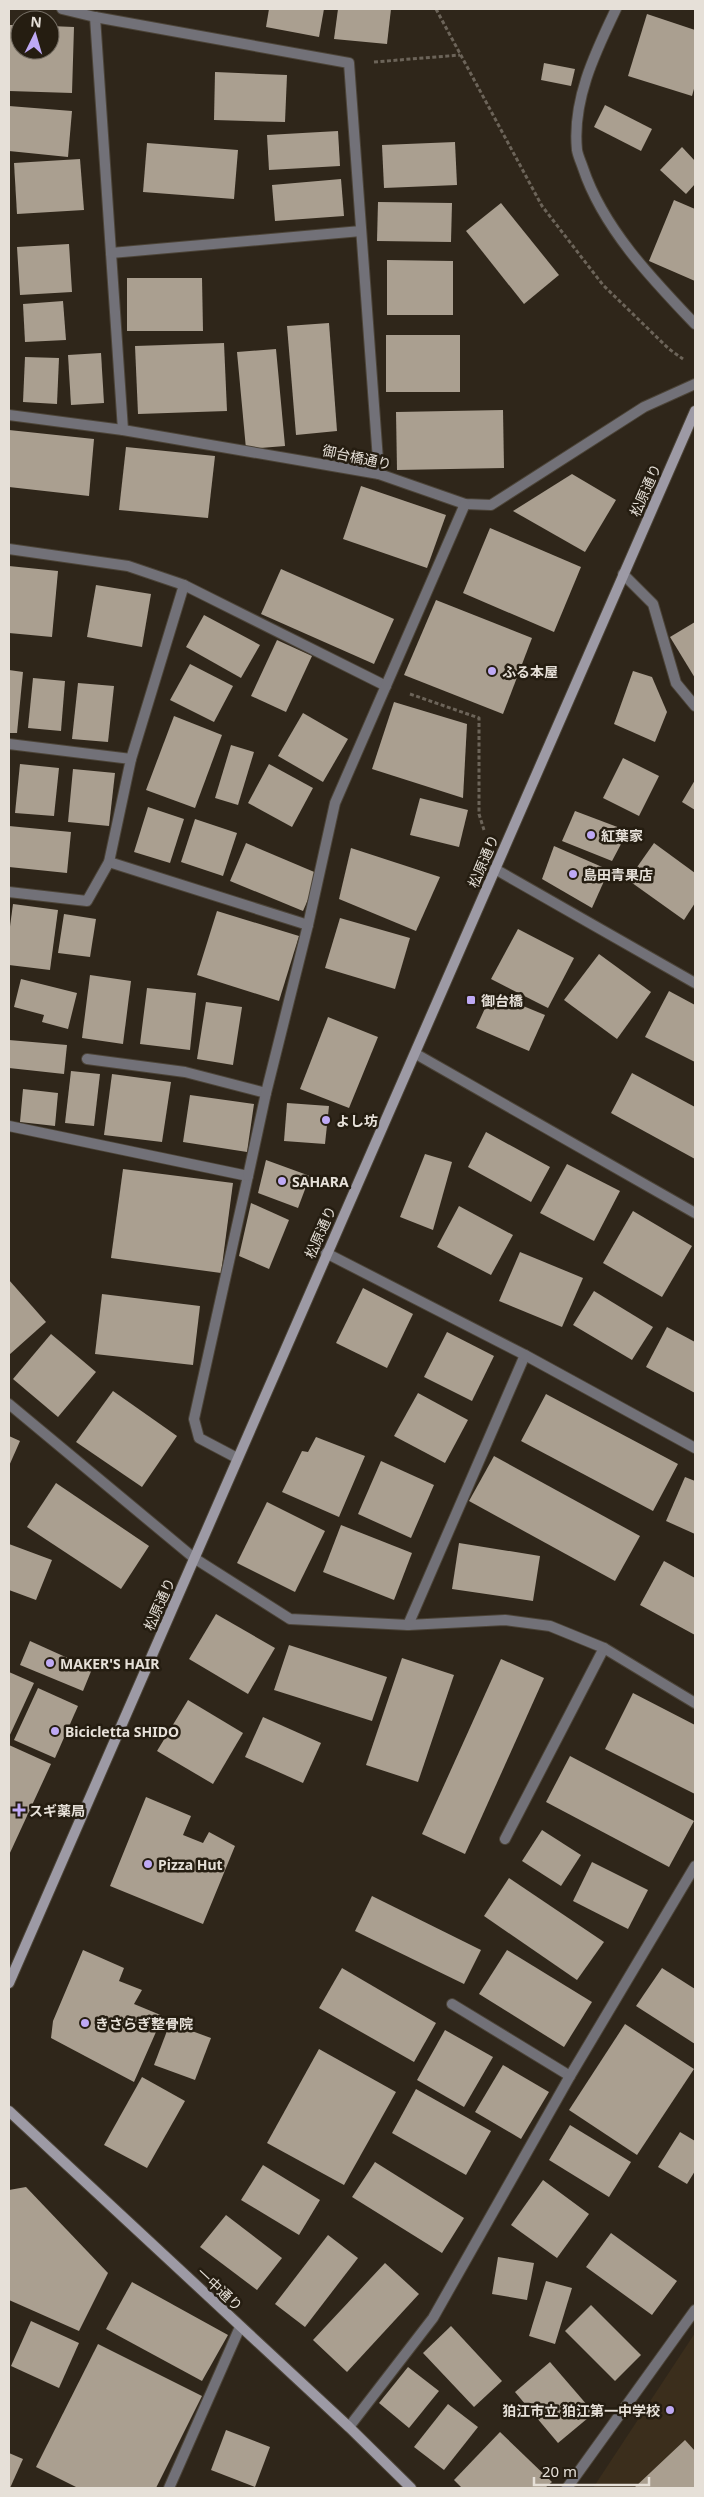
<svg xmlns="http://www.w3.org/2000/svg" width="704" height="2497" font-family="'Noto Sans','Noto Sans JP',sans-serif">
<style>
.built{fill:#3b2e1c}
.building{fill:#aa9f90}
.lines{fill:none;stroke-linecap:round;stroke-linejoin:round}
.lane-casing{stroke:#4c4438;stroke-width:12}
.street-casing{stroke:#4c4438;stroke-width:12}
.secondary-casing{stroke:#4c4438;stroke-width:12}
.path{stroke:#6c6459;stroke-width:3;stroke-dasharray:4 2.5;stroke-linecap:butt}
.lane{stroke:#727178;stroke-width:10}
.street{stroke:#727178;stroke-width:10}
.secondary{stroke:#9d9aa5;stroke-width:10}
.poi-dot{fill:#bea9f4;stroke:#251d11;stroke-width:2}
.labels{text-anchor:middle;dominant-baseline:central;stroke-width:5;stroke-linejoin:round;paint-order:stroke}
.street-label{font-size:14px;fill:#e6e0d8;stroke:#251d11}
.poi-label{font-size:14px;font-weight:bold;fill:#e6e0d8;stroke:#251d11;text-anchor:start}
</style>
<rect width="100%" height="100%" fill="#2f261a"/>
<path class="built" d="M695 2333V2488H593Z"/>
<g class="building">
<path d="M269 9H324L319 37 266 27Z"/>
<path d="M338 9H391L387 44 334 39Z"/>
<path d="M647 14 695 30V85L692 96 628 76Z"/>
<path d="M9 25H20V50H50V26L74 27 72 93 9 91Z"/>
<path d="M544 63 575 69 571 86 541 80Z"/>
<path d="M215 72 287 75 285 122 214 120Z"/>
<path d="M605 105 652 129 641 151 594 127Z"/>
<path d="M9 106 72 111 68 157 9 151Z"/>
<path d="M338 131 340 166 269 170 267 135Z"/>
<path d="M455 142 457 185 384 188 382 145Z"/>
<path d="M147 143 238 150 234 199 143 192Z"/>
<path d="M682 147 695 161V184L686 194 660 170Z"/>
<path d="M80 159 84 210 17 214 14 163Z"/>
<path d="M341 179 344 216 275 221 272 185Z"/>
<path d="M674 200 695 209V281L649 261Z"/>
<path d="M378 202 452 203 451 242 377 241Z"/>
<path d="M501 203 559 275 524 304 466 231Z"/>
<path d="M69 244 72 292 20 295 17 247Z"/>
<path d="M387 260 453 261V315H387Z"/>
<path d="M127 278H202L203 331H127Z"/>
<path d="M63 301 66 340 25 342 23 304Z"/>
<path d="M329 323 337 431 296 435 287 326Z"/>
<rect x="386" y="335" width="74" height="57"/>
<path d="M224 343 227 411 138 414 135 346Z"/>
<path d="M276 349 285 446 246 449 237 352Z"/>
<path d="M101 353 104 403 71 405 68 355Z"/>
<path d="M25 357 59 358 57 404 23 402Z"/>
<path d="M503 410 504 468 397 470 396 412Z"/>
<path d="M9 430 94 439 89 496 9 487Z"/>
<path d="M126 447 215 456 208 518 119 510Z"/>
<path d="M572 474 616 500 585 552 513 511Z"/>
<path d="M361 486 446 515 427 568 343 539Z"/>
<path d="M490 528 581 567 554 632 463 593Z"/>
<path d="M9 566 58 571 52 637 9 633Z"/>
<path d="M281 569 394 619 374 664 261 614Z"/>
<path d="M96 585 151 594 142 647 87 637Z"/>
<path d="M436 600 532 638 503 714 404 675Z"/>
<path d="M204 615 260 645 241 678 186 647Z"/>
<path d="M695 622V678L670 637Z"/>
<path d="M277 640 312 656 286 712 251 696Z"/>
<path d="M190 664 233 686 214 722 170 700Z"/>
<path d="M9 670 23 672 17 733H9Z"/>
<path d="M633 671 652 677 667 712 655 742 614 724Z"/>
<path d="M33 678 65 681 61 731 28 728Z"/>
<path d="M78 683 114 686 108 742 72 739Z"/>
<path d="M394 702 467 724 463 798 372 769Z"/>
<path d="M303 713 348 739 323 782 278 756Z"/>
<path d="M174 716 222 735 195 808 146 790Z"/>
<path d="M231 745 254 752 238 805 215 798Z"/>
<path d="M623 758 659 776 639 816 603 798Z"/>
<path d="M20 764 59 768 54 816 15 813Z"/>
<path d="M269 764 313 788 292 827 248 803Z"/>
<path d="M73 769 115 773 109 826 68 822Z"/>
<path d="M695 780V810L682 802Z"/>
<path d="M420 798 468 810 459 847 410 835Z"/>
<path d="M148 807 184 819 170 863 134 852Z"/>
<path d="M575 811 628 831 612 861 562 841Z"/>
<path d="M195 819 237 833 223 876 181 862Z"/>
<path d="M9 826 71 832 67 873 9 867Z"/>
<path d="M246 843 319 874 303 911 230 881Z"/>
<path d="M654 843 695 873V903L684 920 628 880Z"/>
<path d="M554 846 609 870 592 908 542 879Z"/>
<path d="M351 848 440 877 416 931 339 899Z"/>
<path d="M13 904 58 910 50 970 9 965V934Z"/>
<path d="M217 911 299 936 279 1001 197 975Z"/>
<path d="M64 914 96 919 90 957 58 953Z"/>
<path d="M340 918 410 938 395 989 325 968Z"/>
<path d="M518 929 574 958 548 1008 491 979Z"/>
<path d="M599 954 651 992 617 1039 564 1000Z"/>
<path d="M90 975 131 981 123 1044 82 1038Z"/>
<path d="M21 979 77 993 68 1029 42 1022 44 1015 14 1007Z"/>
<path d="M147 988 196 993 190 1050 140 1044Z"/>
<path d="M669 991 695 1005V1062L645 1037Z"/>
<path d="M492 993 545 1015 529 1051 476 1028Z"/>
<path d="M206 1002 242 1007 233 1065 197 1059Z"/>
<path d="M328 1017 378 1037 349 1108 300 1089Z"/>
<path d="M9 1040 67 1045 64 1074 9 1068Z"/>
<path d="M71 1071 100 1074 94 1126 65 1123Z"/>
<path d="M632 1073 695 1107V1159L611 1113Z"/>
<path d="M112 1074 171 1082 162 1142 104 1135Z"/>
<path d="M23 1089 58 1093 55 1126 20 1122Z"/>
<path d="M190 1095 254 1104 247 1152 183 1142Z"/>
<path d="M287 1103 329 1106 325 1144 284 1141Z"/>
<path d="M486 1132 550 1167 531 1202 468 1167Z"/>
<path d="M425 1154 452 1162 433 1230 400 1217Z"/>
<path d="M266 1160 310 1176 298 1208 258 1193Z"/>
<path d="M567 1164 620 1191 594 1241 540 1213Z"/>
<path d="M123 1169 233 1183 221 1273 111 1258Z"/>
<path d="M251 1203 289 1220 269 1269 239 1256Z"/>
<path d="M459 1206 513 1235 491 1275 437 1247Z"/>
<path d="M633 1211 692 1246 662 1297 603 1263Z"/>
<path d="M520 1252 583 1278 562 1327 499 1301Z"/>
<path d="M9 1280 46 1322 9 1355Z"/>
<path d="M363 1288 413 1314 387 1368 336 1343Z"/>
<path d="M594 1291 653 1327 632 1360 573 1325Z"/>
<path d="M102 1294 200 1306 193 1365 95 1354Z"/>
<path d="M667 1327 695 1342V1393L646 1367Z"/>
<path d="M447 1332 494 1356 472 1401 424 1377Z"/>
<path d="M51 1334 96 1372 58 1417 13 1379Z"/>
<path d="M113 1391 177 1436 142 1487 76 1442Z"/>
<path d="M418 1393 468 1420 445 1463 394 1436Z"/>
<path d="M546 1394 678 1464 653 1511 521 1441Z"/>
<path d="M9 1436 20 1441 9 1466Z"/>
<path d="M316 1437 365 1456 339 1517 282 1492 302 1451 308 1452Z"/>
<path d="M494 1456 640 1536 615 1581 469 1501Z"/>
<path d="M381 1461 434 1485 411 1538 358 1514Z"/>
<path d="M685 1477 695 1481V1534L666 1521Z"/>
<path d="M56 1483 149 1546 121 1589 27 1527Z"/>
<path d="M267 1502 325 1531 295 1592 237 1563Z"/>
<path d="M341 1525 412 1553 394 1600 323 1572Z"/>
<path d="M459 1543 540 1556 533 1601 452 1589Z"/>
<path d="M9 1544 52 1560 36 1600 9 1590Z"/>
<path d="M664 1561 695 1578V1635L640 1605Z"/>
<path d="M216 1614 275 1648 248 1694 189 1659Z"/>
<path d="M30 1641 92 1669 83 1691 20 1665Z"/>
<path d="M289 1645 387 1677 372 1721 274 1690Z"/>
<path d="M402 1658 454 1675 418 1782 366 1765Z"/>
<path d="M501 1659 544 1678 465 1854 422 1834Z"/>
<path d="M9 1672 34 1683 9 1737Z"/>
<path d="M38 1688 78 1706 55 1758 14 1740Z"/>
<path d="M633 1693 695 1725V1794L605 1749Z"/>
<path d="M188 1700 243 1733 213 1784 157 1751Z"/>
<path d="M263 1717 321 1743 303 1783 245 1757Z"/>
<path d="M9 1745 51 1764 9 1855Z"/>
<path d="M570 1756 694 1821 669 1867 546 1802Z"/>
<path d="M146 1797 191 1816 183 1835 203 1843 209 1832 235 1846 203 1924 110 1886Z"/>
<path d="M542 1830 581 1855 561 1886 522 1861Z"/>
<path d="M592 1862 648 1890 628 1929 573 1901Z"/>
<path d="M509 1878 604 1942 577 1980 484 1916Z"/>
<path d="M372 1896 481 1950 464 1984 355 1931Z"/>
<path d="M83 1950 124 1968 119 1981 142 1990 134 2004 163 2016 134 2082 51 2038 53 2021Z"/>
<path d="M507 1950 592 2002 564 2047 479 1994Z"/>
<path d="M342 1968 436 2023 414 2062 319 2008Z"/>
<path d="M662 1968 695 1989V2044L636 2006Z"/>
<path d="M170 2023 211 2038 195 2080 154 2065Z"/>
<path d="M625 2024 694 2069 637 2155 569 2110Z"/>
<path d="M445 2030 493 2057 464 2107 417 2080Z"/>
<path d="M319 2049 396 2092 344 2185 267 2143Z"/>
<path d="M503 2065 549 2092 521 2139 475 2112Z"/>
<path d="M142 2077 185 2101 147 2168 104 2145Z"/>
<path d="M416 2089 491 2131 466 2175 392 2133Z"/>
<path d="M570 2125 631 2162 609 2197 549 2160Z"/>
<path d="M680 2132 695 2141V2171L687 2184 658 2167Z"/>
<path d="M375 2162 464 2218 442 2253 352 2197Z"/>
<path d="M263 2165 320 2200 299 2235 241 2200Z"/>
<path d="M543 2180 589 2214 557 2258 511 2225Z"/>
<path d="M26 2187 108 2273 79 2331 9 2300V2190Z"/>
<path d="M226 2215 282 2258 257 2290 200 2247Z"/>
<path d="M611 2233 677 2281 652 2315 586 2267Z"/>
<path d="M328 2235 358 2258 305 2327 275 2304Z"/>
<path d="M498 2257 534 2263 527 2300 492 2294Z"/>
<path d="M385 2263 419 2294 347 2372 313 2340Z"/>
<path d="M546 2281 572 2288 555 2344 529 2336Z"/>
<path d="M132 2282 228 2335 202 2381 106 2329Z"/>
<path d="M591 2305 641 2355 615 2381 565 2331Z"/>
<path d="M31 2321 79 2343 59 2388 11 2366Z"/>
<path d="M451 2326 502 2381 474 2407 423 2353Z"/>
<path d="M98 2344 202 2396 156 2488H78L36 2467Z"/>
<path d="M550 2362 594 2413 558 2443 515 2392Z"/>
<path d="M408 2367 439 2391 409 2428 379 2403Z"/>
<path d="M448 2404 478 2427 444 2470 414 2447Z"/>
<path d="M226 2430 270 2447 255 2487 211 2470Z"/>
<path d="M500 2432 552 2482 545 2488H462L454 2480Z"/>
<path d="M685 2440 695 2451V2488H634Z"/>
<path d="M9 2453 23 2459 10 2488H9Z"/>
</g>
<g class="lines">
<defs>
<g id="lane">
<path d="M95 17 123 430"/>
<path d="M111 253 361 231"/>
<path d="M9 549 128 566 184 585 386 686"/>
<path d="M131 759 184 585"/>
<path d="M87 1059 185 1072 266 1093"/>
<path d="M408 1625 525 1355"/>
<path d="M505 1839 604 1648"/>
<path d="M452 2004 570 2076"/>
<path d="M169 2488 240 2327"/>
</g>
<g id="street">
<path d="M62 9 95 17 349 63 379 474"/>
<path d="M616 9C595 53 572 100 577 150 578 156 581 162 583 168 603 228 652 279 695 324"/>
<path d="M9 415 123 430 379 474 465 504 491 505 644 407 695 384"/>
<path d="M623 574 653 604 676 683 695 706"/>
<path d="M9 744 131 759 109 862 87 901 9 892"/>
<path d="M109 862 308 925"/>
<path d="M495 869 695 983"/>
<path d="M416 1054 695 1213"/>
<path d="M9 1126 248 1176 194 1419 199 1438 237 1458"/>
<path d="M248 1176 266 1093 308 925 335 803 465 504"/>
<path d="M326 1253 525 1355 695 1448"/>
<path d="M9 1404 194 1558 290 1619 408 1625 505 1620 550 1626 604 1648 695 1703"/>
<path d="M349 2427 433 2318 570 2076 695 1866"/>
<path d="M567 2488 695 2310"/>
</g>
<g id="secondary">
<path d="M9 1983 695 411"/>
<path d="M9 2111 349 2427 411 2488"/>
</g>
</defs>
<use href="#lane" class="lane-casing"/>
<use href="#street" class="street-casing"/>
<use href="#secondary" class="secondary-casing"/>
<g class="path">
<path d="M436 9 542 206 603 285 669 349 683 359"/>
<path d="M374 62 460 55"/>
<path d="M410 694 479 718V814L484 830"/>
</g>
<use href="#lane" class="lane"/>
<use href="#street" class="street"/>
<use href="#secondary" class="secondary"/>
</g>
<g class="poi-dot">
<circle cx="492" cy="671" r="5"/>
<circle cx="591" cy="835" r="5"/>
<circle cx="573" cy="874" r="5"/>
<rect x="466" y="995" width="10" height="10" rx="2.5"/>
<circle cx="326" cy="1120" r="5"/>
<circle cx="282" cy="1181" r="5"/>
<circle cx="50" cy="1663" r="5"/>
<circle cx="55" cy="1731" r="5"/>
<path d="M16.5 1802.5h5v5h5v5h-5v5h-5v-5h-5v-5h5z"/>
<circle cx="148" cy="1864" r="5"/>
<circle cx="85" cy="2023" r="5"/>
<circle cx="670" cy="2410" r="5"/>
</g>
<g class="labels">
<g class="street-label">
<text transform="translate(357 457) rotate(12)">御台橋通り</text>
<text transform="translate(645 490) rotate(-66)">松原通り</text>
<text transform="translate(483 861) rotate(-67)">松原通り</text>
<text transform="translate(320 1232) rotate(-66)">松原通り</text>
<text transform="translate(159 1604) rotate(-66)">松原通り</text>
<text transform="translate(220 2289) rotate(43)">一中通り</text>
</g>
<g class="poi-label">
<text x="502" y="671">ふる本屋</text>
<text x="601" y="835">紅葉家</text>
<text x="583" y="874">島田青果店</text>
<text x="481" y="1000">御台橋</text>
<text x="336" y="1120">よし坊</text>
<text x="292" y="1181">SAHARA</text>
<text x="60" y="1663">MAKER'S HAIR</text>
<text x="65" y="1731">Bicicletta SHIDO</text>
<text x="29" y="1810">スギ薬局</text>
<text x="158" y="1864">Pizza Hut</text>
<text x="95" y="2023">きさらぎ整骨院</text>
<text x="660" y="2410" text-anchor="end">狛江市立 狛江第一中学校</text>
</g>
</g>
<rect width="704" height="2497" fill="none" stroke="#e6e0d8" stroke-width="20"/>
<g transform="translate(35 35) rotate(5)"><circle r="24" fill="#251d11" stroke="#726b61"/>
<path d="M0-4L9 19L0 12L-9 19Z" fill="#bea9f4"/>
<text y="-8" font-size="14" font-weight="bold" text-anchor="middle" fill="#e6e0d8">N</text>
</g>
<path d="M534 2477v8h115v-8" fill="none" stroke="#e6e0d8" stroke-width="2.5"/>
<text x="542" y="2477" font-size="15" fill="#e6e0d8" stroke="#251d11" stroke-width="4" paint-order="stroke">20 m</text>
</svg>
